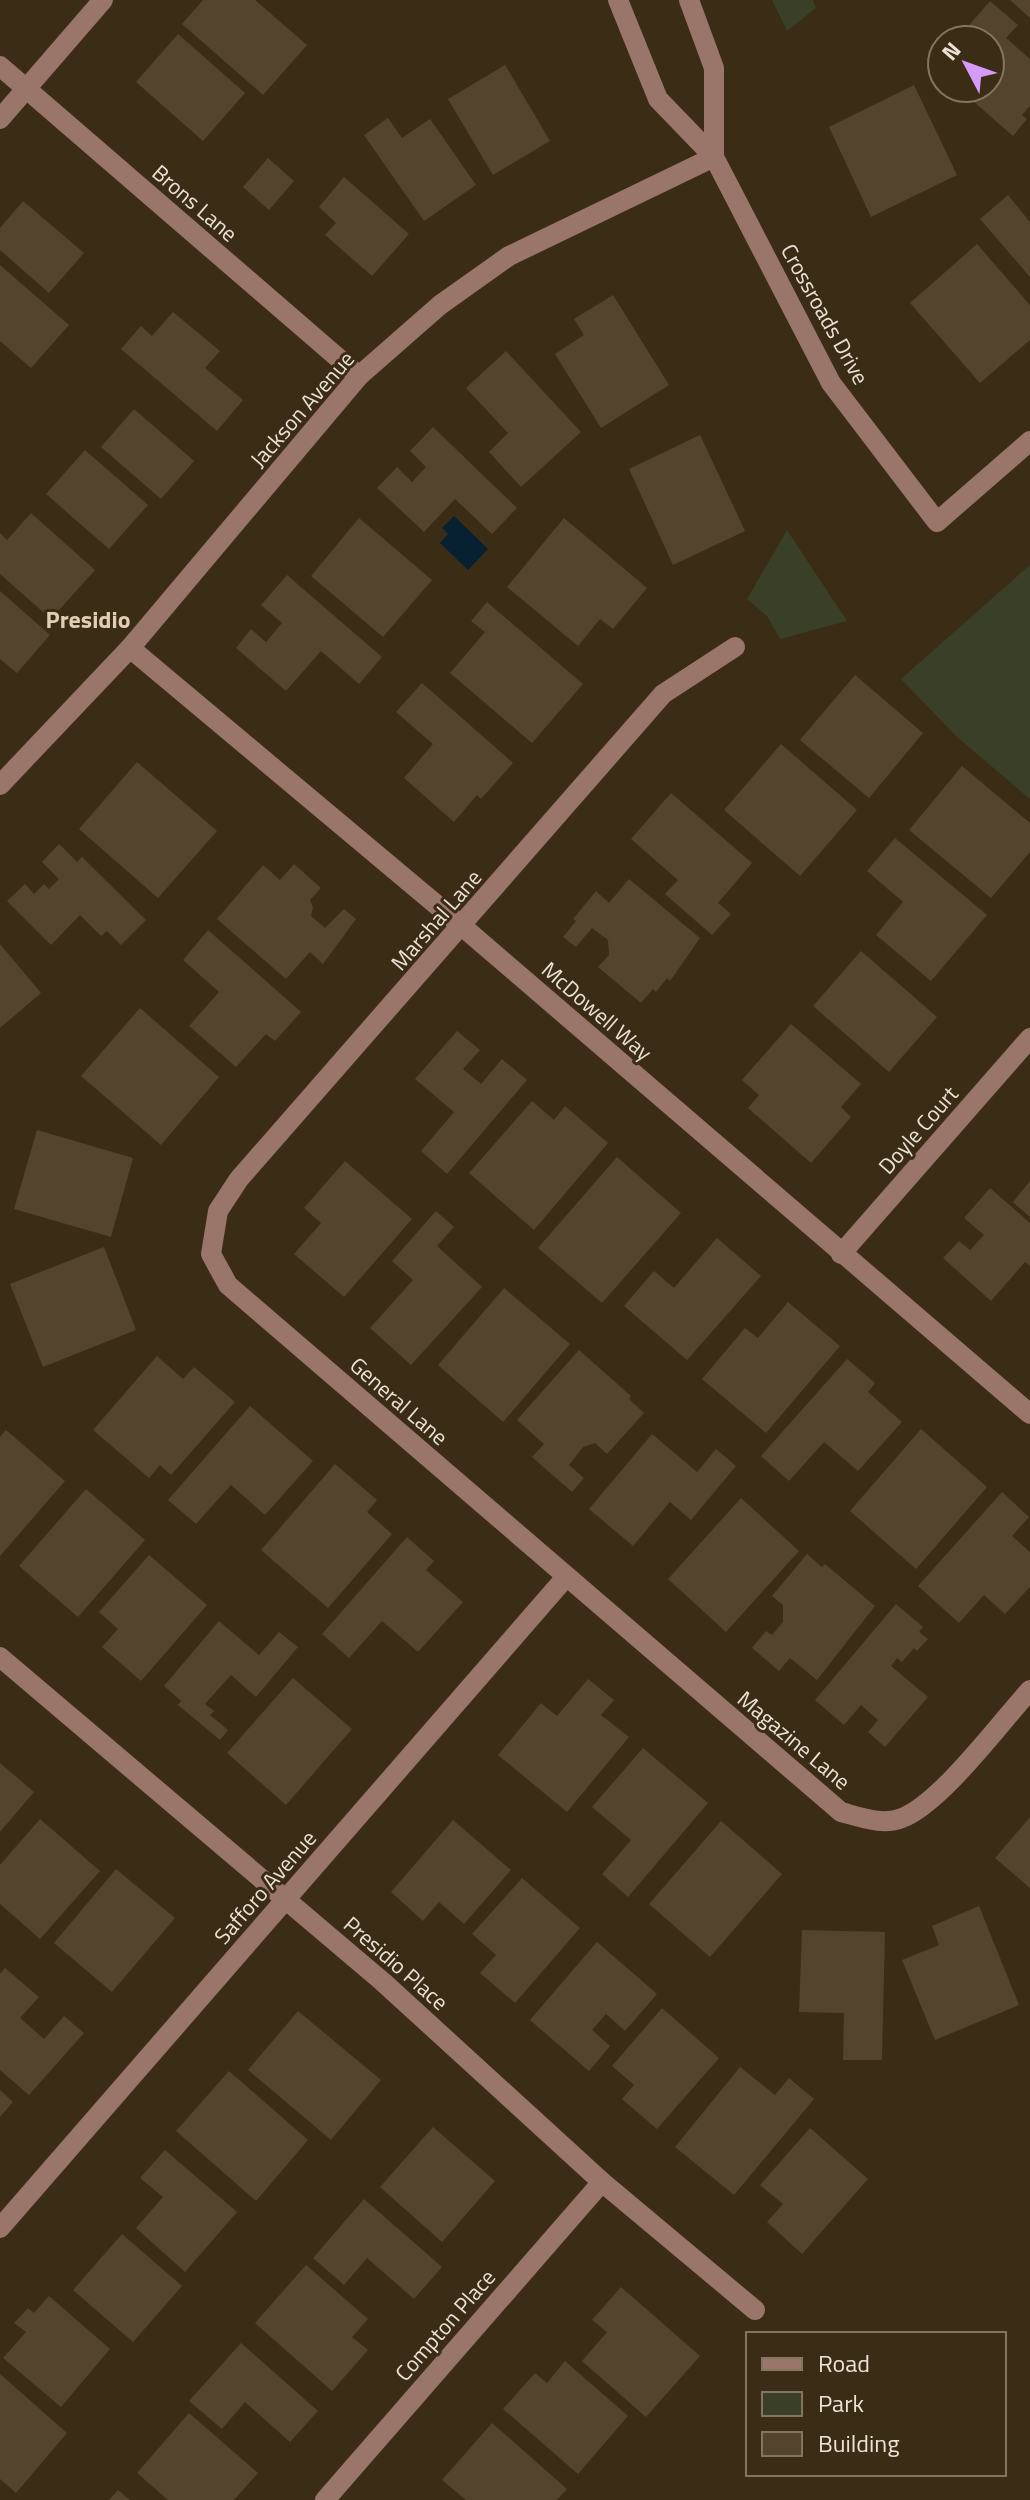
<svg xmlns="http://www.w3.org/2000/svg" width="1030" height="2500" font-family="'Titillium Web',sans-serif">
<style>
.green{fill:#3a3f28}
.water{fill:#072032}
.building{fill:#54442e}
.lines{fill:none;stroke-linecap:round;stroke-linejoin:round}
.minor{stroke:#99756a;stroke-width:20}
.labels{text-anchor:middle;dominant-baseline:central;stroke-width:6;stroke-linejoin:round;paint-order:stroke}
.street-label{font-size:22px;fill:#ece2d5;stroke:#3b2c16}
.neighbourhood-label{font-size:24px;font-weight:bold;fill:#e2ceb4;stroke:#3b2c16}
</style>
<rect width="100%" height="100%" fill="#3b2c16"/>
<g class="green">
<path d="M772 0H813L816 8 787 31Z"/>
<path d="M787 530 847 621 780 639 767 616 747 599Z"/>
<path d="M1030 565V799L957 737 901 679Z"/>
</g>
<path class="water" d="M454 516 488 549 468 570 440 543 448 534 442 528Z"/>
<g class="building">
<path d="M203 0H255L307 45 263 95 182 24Z"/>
<path d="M1010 0H1030V18Z"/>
<path d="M990 1 1018 25 1006 38 1030 59V106L1022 115 1027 119 1013 136 958 88H990V40H948L953 34 958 38Z"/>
<path d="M178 34 245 93 203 141 136 82Z"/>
<path d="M505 65 550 141 493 175 448 99Z"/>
<path d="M914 85 957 175 871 217 829 127Z"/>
<path d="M388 118 402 138 430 119 476 185 424 221 364 135Z"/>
<path d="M268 158 294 181 269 210 243 187Z"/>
<path d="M344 177 409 234 372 276 325 235 336 223 319 207Z"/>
<path d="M1008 195 1030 222V277L980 219Z"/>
<path d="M23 201 84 253 49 293 0 250V228Z"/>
<path d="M977 244 1030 305V340L980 383 910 303Z"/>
<path d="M0 265 69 325 31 368 0 341Z"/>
<path d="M613 295 669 385 601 428 555 354 584 335 574 319Z"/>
<path d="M173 312 220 351 205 368 243 400 217 431 121 349 141 326 152 336Z"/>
<path d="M506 351 581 432 521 487 489 452 508 433 466 388Z"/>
<path d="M134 409 194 461 161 499 101 447Z"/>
<path d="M433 427 517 508 492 534 455 499 424 532 377 488 397 467 412 482 426 467 410 451Z"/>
<path d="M700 435 745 531 673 565 629 469Z"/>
<path d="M85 450 148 505 109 549 46 494Z"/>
<path d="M31 513 95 570 51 619 0 574V533L7 540Z"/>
<path d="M359 518 432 580 383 637 311 576Z"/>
<path d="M564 518 647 588 613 629 600 619 578 646 507 587Z"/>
<path d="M287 575 382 657 359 684 321 651 286 691 236 648 251 629 266 642 282 623 261 605Z"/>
<path d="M0 591 50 635 17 673 0 659Z"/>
<path d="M487 602 583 684 532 743 450 673 485 632 471 621Z"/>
<path d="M855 675 923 733 869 798 800 740Z"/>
<path d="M422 683 513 763 481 799 477 795 454 822 404 778 433 744 396 712Z"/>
<path d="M781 744 857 810 800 876 724 810Z"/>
<path d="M137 762 217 831 158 898 79 829Z"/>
<path d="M962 766 1030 823V852L991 898 909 830Z"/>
<path d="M671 793 752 863 718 903 731 914 712 935 665 894 678 880 631 839Z"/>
<path d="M895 838 987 915 931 981 876 935 903 902 867 871Z"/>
<path d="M59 844 77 862 82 857 146 920 121 945 107 931 101 936 80 915 51 945 7 901 25 884 34 894 44 884 49 889 59 879 42 862Z"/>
<path d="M294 864 321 888 310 900 313 907 311 916 325 928 344 909 356 919 323 964 310 952 286 979 217 919 263 865 280 880Z"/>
<path d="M629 879 700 938 670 981 667 978 656 992 653 989 641 1003 598 967 609 955 608 940 592 928 576 947 563 937 576 921 573 919 596 891 609 903Z"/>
<path d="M208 930 301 1012 275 1041 266 1034 236 1067 189 1026 219 992 183 960Z"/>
<path d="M0 944 41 993 0 1028Z"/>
<path d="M861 951 937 1017 889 1072 813 1006Z"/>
<path d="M140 1008 219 1077 161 1145 81 1076Z"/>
<path d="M791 1024 861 1084 841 1107 851 1117 811 1163 748 1108 759 1095 742 1080Z"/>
<path d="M457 1031 480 1050 463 1069 481 1084 502 1059 527 1080 447 1174 421 1151 454 1112 415 1079Z"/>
<path d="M532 1101 554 1120 565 1106 608 1143 534 1230 469 1173Z"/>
<path d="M37 1130 133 1158 111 1237 14 1209Z"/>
<path d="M617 1157 681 1213 602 1303 538 1248Z"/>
<path d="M345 1161 412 1219 344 1297 294 1254 321 1223 304 1208Z"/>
<path d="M1030 1181V1217L1013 1202Z"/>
<path d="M990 1188 1030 1223V1266L1025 1262 991 1301 943 1258 959 1241 970 1250 984 1235 964 1218Z"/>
<path d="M436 1211 454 1227 437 1246 482 1287 411 1365 370 1328 413 1280 392 1261Z"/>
<path d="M717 1238 761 1276 687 1360 624 1306 654 1271 674 1288Z"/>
<path d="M104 1247 136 1330 43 1367 10 1284Z"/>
<path d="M504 1288 570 1344 503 1422 438 1365Z"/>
<path d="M788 1302 840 1346 766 1433 702 1379 745 1328 758 1338Z"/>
<path d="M579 1350 631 1396 629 1399 644 1413 607 1454 595 1443 583 1447 569 1465 584 1478 572 1492 532 1457 544 1444 517 1420Z"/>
<path d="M157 1356 183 1379 194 1367 235 1402 171 1475 160 1465 149 1478 93 1430Z"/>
<path d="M847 1359 875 1383 868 1392 902 1422 858 1471 824 1442 789 1481 761 1456Z"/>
<path d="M250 1406 313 1461 265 1515 231 1485 196 1524 168 1500Z"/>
<path d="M921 1429 987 1487 916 1569 850 1511Z"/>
<path d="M6 1430 65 1481 0 1556V1437Z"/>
<path d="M652 1434 697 1472 716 1449 736 1466 691 1520 670 1502 633 1546 589 1509Z"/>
<path d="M335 1464 377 1500 367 1512 392 1534 328 1608 261 1550Z"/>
<path d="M86 1489 145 1540 78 1617 19 1566Z"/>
<path d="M1002 1492 1029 1517 1012 1536 1030 1552V1587L1005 1614 984 1595 959 1623 918 1586Z"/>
<path d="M741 1498 799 1551 726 1632 668 1579Z"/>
<path d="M407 1537 434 1561 426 1570 463 1602 418 1652 382 1621 349 1658 322 1634Z"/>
<path d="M807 1554 822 1567 825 1564 875 1606 817 1680 790 1658 779 1671 752 1648 766 1631 772 1635 783 1622V1605L772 1596Z"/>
<path d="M149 1555 207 1605 141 1681 102 1647 118 1629 99 1612Z"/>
<path d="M896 1604 923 1627 919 1632 928 1639 917 1651 914 1648 902 1662 897 1658 891 1666 928 1697 885 1747 868 1732 878 1720 861 1705 844 1725 815 1700Z"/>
<path d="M219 1621 259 1655 279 1632 298 1647 256 1697 231 1675 205 1704 214 1711 210 1715 228 1730 220 1740 178 1705 181 1701 164 1686Z"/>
<path d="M293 1678 352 1729 286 1805 227 1753Z"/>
<path d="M588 1679 614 1700 601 1715 629 1737 567 1812 498 1755 541 1703 557 1716Z"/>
<path d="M643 1748 708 1803 628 1897 602 1874 631 1840 592 1807Z"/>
<path d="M0 1763 34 1792 0 1832Z"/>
<path d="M1030 1817V1888L995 1858Z"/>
<path d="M40 1819 100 1871 40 1939 0 1904V1865Z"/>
<path d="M453 1820 511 1870 464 1924 439 1902 423 1921 391 1892Z"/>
<path d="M721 1821 782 1874 710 1957 649 1904Z"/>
<path d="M116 1869 175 1918 112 1992 54 1943Z"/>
<path d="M522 1878 580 1928 515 2003 480 1973 496 1955 472 1934Z"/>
<path d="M979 1906 1019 2005 935 2040 902 1960 939 1945 932 1926Z"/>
<path d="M802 1930 885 1932 882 2060H843L844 2013 799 2012Z"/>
<path d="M597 1942 657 1994 625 2031 606 2014 592 2030 610 2046 589 2071 530 2020Z"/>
<path d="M5 1968 39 1997 20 2018 44 2039 64 2016 84 2033 29 2095 0 2070V1974Z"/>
<path d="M662 2008 719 2058 657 2129 622 2099 634 2085 612 2066Z"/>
<path d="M298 2011 381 2080 331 2140 248 2070Z"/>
<path d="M740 2067 775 2095 789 2078 814 2099 734 2195 675 2147Z"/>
<path d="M229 2071 308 2140 256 2201 176 2131Z"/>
<path d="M0 2090 13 2102 0 2117Z"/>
<path d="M433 2127 495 2181 442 2242 380 2187Z"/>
<path d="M810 2128 868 2179 802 2254 767 2222 783 2204 760 2185Z"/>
<path d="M165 2150 237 2212 185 2272 136 2228 163 2197 140 2178Z"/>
<path d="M364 2199 442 2267 414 2299 367 2258 344 2285 313 2258Z"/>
<path d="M122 2234 182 2286 133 2342 73 2290Z"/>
<path d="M306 2265 368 2319 352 2337 368 2350 332 2391 255 2323Z"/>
<path d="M621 2287 700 2356 646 2417 582 2361 607 2332 592 2320Z"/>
<path d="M49 2296 110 2349 61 2407 3 2358 26 2332 14 2323 28 2308 34 2313Z"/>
<path d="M241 2343 318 2411 290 2442 245 2402 222 2429 189 2401Z"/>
<path d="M565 2361 628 2416 578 2474 503 2409 535 2373 547 2383Z"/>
<path d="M0 2374 67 2433 16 2493 0 2479Z"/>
<path d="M189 2413 258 2473 234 2500H168L137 2473Z"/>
<path d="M492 2423 567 2489 557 2500H466L442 2480Z"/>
<path d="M118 2490 130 2500H109Z"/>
</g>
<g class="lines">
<g class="minor">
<path d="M618 0 658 99 714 157 831 383 937 522 1030 441"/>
<path d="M689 0 714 68V157"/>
<path d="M0 66 359 376"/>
<path d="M0 119 103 0"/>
<path d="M735 647 663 694 239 1179 218 1211 211 1254 228 1285 841 1812C860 1817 883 1826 902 1818 941 1803 1000 1723 1030 1690"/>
<path d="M130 648 463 927 1030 1414"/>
<path d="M0 785 130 648 359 376 440 305 509 256 714 157"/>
<path d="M841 1254 1030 1038"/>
<path d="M0 1657 383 1982 602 2182 755 2310"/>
<path d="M0 2228 566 1577"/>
<path d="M325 2500 602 2182"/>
</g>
</g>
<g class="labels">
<g class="street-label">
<text transform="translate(195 203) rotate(41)">Brons Lane</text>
<text transform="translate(825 314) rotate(61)">Crossroads Drive</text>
<text transform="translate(302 409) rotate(-49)">Jackson Avenue</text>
<text transform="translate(436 920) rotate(-49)">Marshal Lane</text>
<text transform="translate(597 1011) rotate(41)">McDowell Way</text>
<text transform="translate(918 1130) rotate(-49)">Doyle Court</text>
<text transform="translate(399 1401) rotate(41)">General Lane</text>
<text transform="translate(794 1740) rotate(40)">Magazine Lane</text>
<text transform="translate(265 1887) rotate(-49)">Safforo Avenue</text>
<text transform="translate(396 1963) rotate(41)">Presidio Place</text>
<text transform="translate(445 2325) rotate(-49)">Compton Place</text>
</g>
<g class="neighbourhood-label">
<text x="88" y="619">Presidio</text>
</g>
</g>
<rect x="746" y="2332" width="260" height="144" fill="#3b2c16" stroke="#827562" stroke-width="2"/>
<rect x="762" y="2358" width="40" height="12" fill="#99756a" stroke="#827562" stroke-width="2"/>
<text x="818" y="2372" font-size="24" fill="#ece2d5">Road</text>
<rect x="762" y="2392" width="40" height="24" fill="#3a3f28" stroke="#827562" stroke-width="2"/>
<text x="818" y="2412" font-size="24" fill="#ece2d5">Park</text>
<rect x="762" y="2432" width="40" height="24" fill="#54442e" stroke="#827562" stroke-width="2"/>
<text x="818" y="2452" font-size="24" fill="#ece2d5">Building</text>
<g transform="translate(966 64) rotate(311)"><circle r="38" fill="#3b2c16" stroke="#827562" stroke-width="2"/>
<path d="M0-6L14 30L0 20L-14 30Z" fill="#d69bfa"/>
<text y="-12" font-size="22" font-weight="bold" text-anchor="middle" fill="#ece2d5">N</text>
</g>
</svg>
